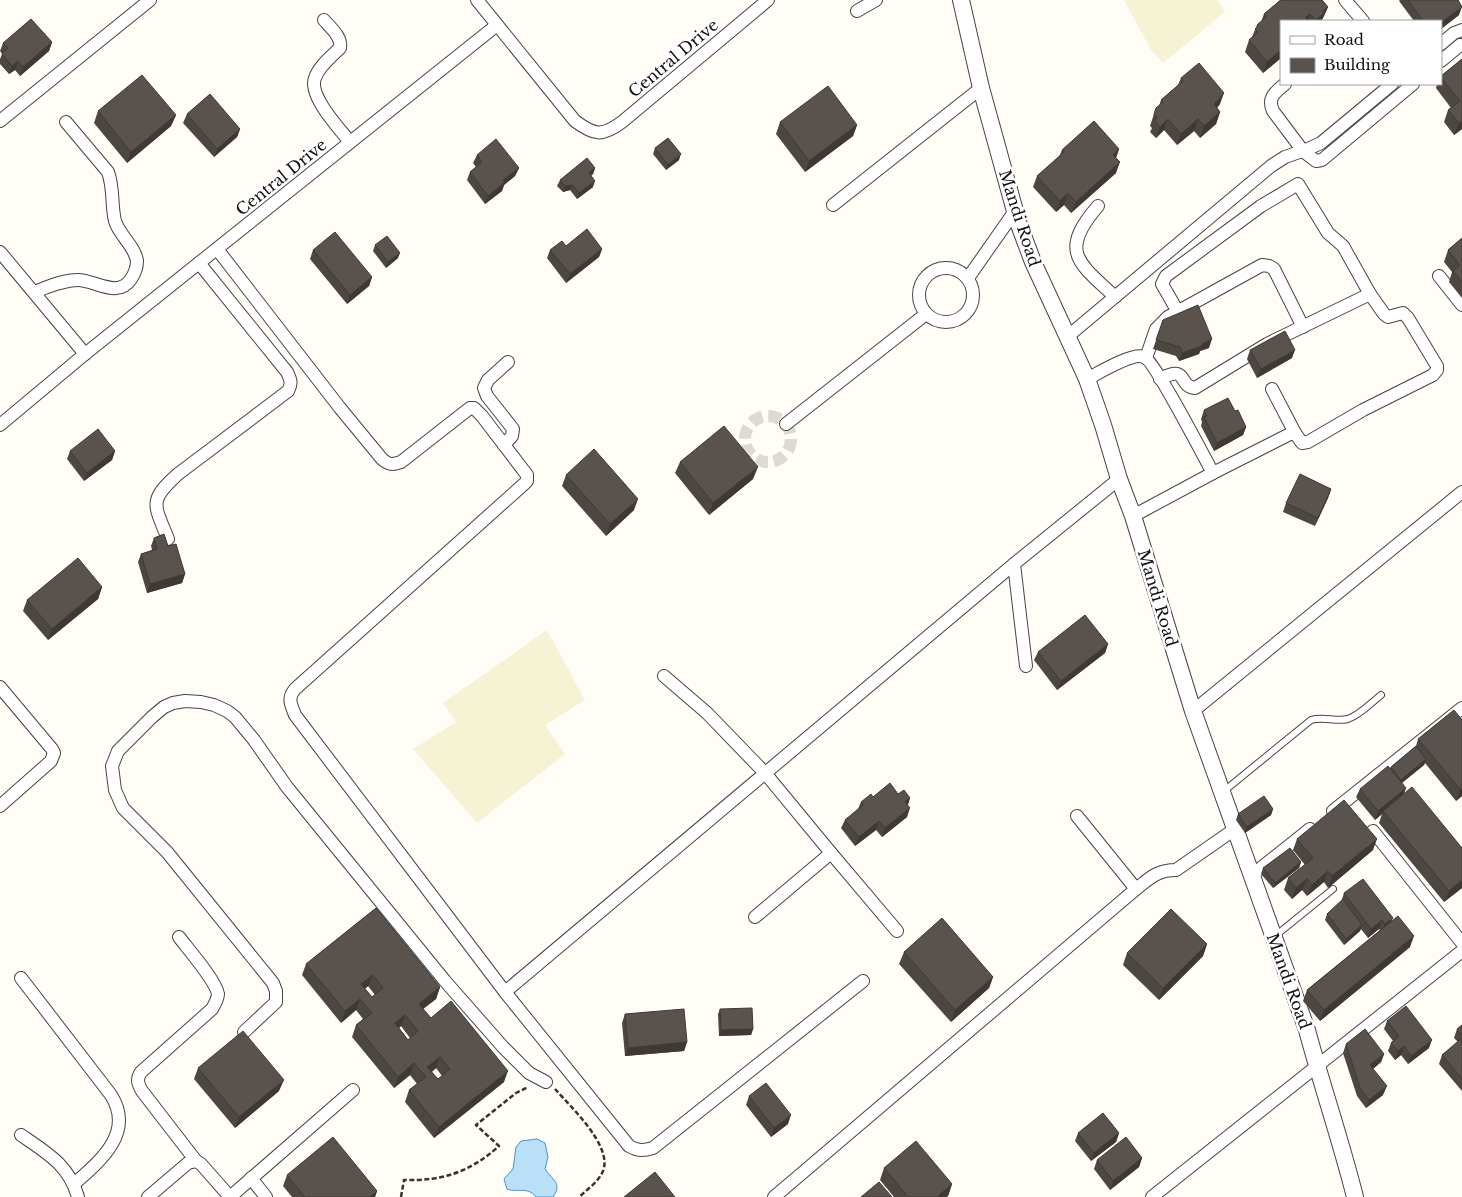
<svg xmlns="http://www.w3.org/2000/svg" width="1462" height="1197" font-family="'Libre Baskerville',serif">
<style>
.farmland{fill:#f6f3d4}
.water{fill:#b9e0f7;stroke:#3f96cf}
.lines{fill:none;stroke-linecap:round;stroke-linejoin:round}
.minor-tunnel{stroke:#dbdad3;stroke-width:12;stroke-dasharray:12 6;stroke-linecap:butt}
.service-casing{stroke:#444;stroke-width:8}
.minor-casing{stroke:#444;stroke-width:14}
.tertiary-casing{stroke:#444;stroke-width:18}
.path{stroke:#333;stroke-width:2.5;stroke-dasharray:5 2.5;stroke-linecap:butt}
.service{stroke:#fff;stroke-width:6}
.minor{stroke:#fff;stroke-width:12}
.tertiary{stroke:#fff;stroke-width:16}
.wall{fill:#4d4742;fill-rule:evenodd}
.shaded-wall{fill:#3f3936}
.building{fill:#5a524d;stroke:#3f3936;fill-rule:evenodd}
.labels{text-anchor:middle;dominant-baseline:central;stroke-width:5;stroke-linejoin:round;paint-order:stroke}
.street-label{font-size:16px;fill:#111;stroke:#fff}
</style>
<rect width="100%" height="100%" fill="#fffdf5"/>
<g class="farmland">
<path d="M1124 0H1217L1225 12 1163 63 1151 50Z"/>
<path d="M547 630 585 700 545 725 565 754 477 823 413 749 456 722 443 703Z"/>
</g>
<path class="water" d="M537 1139 545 1143 548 1157 545 1169C552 1180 563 1183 553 1197H536C528 1186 517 1193 507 1189L504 1179 513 1169 516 1147 521 1141Z"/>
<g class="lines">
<circle class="minor-tunnel" cx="768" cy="439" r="23"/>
<defs>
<g id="service">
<path d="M1224 791 1311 720C1323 716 1336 722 1348 719 1360 715 1371 703 1381 695"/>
<path d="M1275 936 1333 889"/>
</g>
<g id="minor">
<path d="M477 0 575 121C594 135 602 137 622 122L768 0"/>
<path d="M1345 0 1363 21"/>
<path d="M857 11 876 0"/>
<path d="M324 20C331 28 342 37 340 48 331 57 319 66 315 78 308 96 340 129 350 142"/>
<path d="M1441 44 1454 33 1462 30"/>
<path d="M1441 61 1460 45"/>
<path d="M1285 84C1275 92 1267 98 1273 111L1303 151 1316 161 1322 160 1413 84"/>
<path d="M0 121 150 0"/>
<path d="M833 205 981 88"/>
<path d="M1098 206C1058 252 1079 263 1115 297"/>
<path d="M217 249 340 408 382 459C389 465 392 465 401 462L470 408H474L482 416 527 475V481L524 484 295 689C287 699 291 704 295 715L505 992 629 1146C638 1151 643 1151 653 1148L863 981"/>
<path d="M0 252 85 354"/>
<circle cx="946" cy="295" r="27"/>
<path d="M1439 276 1462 305"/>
<path d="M968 278 1015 211"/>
<path d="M34 292C48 287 63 280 78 280 95 280 118 299 131 279 135 273 137 268 137 261 135 246 119 235 115 221 111 204 114 188 108 172L66 122"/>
<path d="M1067 337 1271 166 1285 157 1308 149 1321 143 1392 84"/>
<path d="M1146 358 1156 329 1168 317 1262 265 1269 266 1274 269 1303 327"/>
<path d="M1087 379C1097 374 1133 352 1144 357 1154 360 1204 457 1213 473"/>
<path d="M1160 379C1189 364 1177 386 1195 388L1267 344 1370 294"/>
<path d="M1272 389 1295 433"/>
<path d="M786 424 926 314"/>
<path d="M0 425 85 354 497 25"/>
<path d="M504 445 512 436 513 429 487 396 484 388 488 380 508 362"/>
<path d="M1133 516 1213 473 1290 434 1295 433 1302 443 1308 442 1363 410 1433 375 1437 370V366L1408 318 1403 313 1388 317 1384 314 1370 294 1343 246 1328 233 1298 184 1261 206 1166 276 1162 284 1178 312"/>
<path d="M168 539C154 504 148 501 178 474L288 391C292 384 291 380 287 372L199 263"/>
<path d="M1014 564 1026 666"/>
<path d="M664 676 707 713 765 773 831 853 897 931"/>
<path d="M0 687 52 749 54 753 51 761 0 806"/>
<path d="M1193 711 1462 492"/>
<path d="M1333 811 1462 708"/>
<path d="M1077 816 1136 889"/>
<path d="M1373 831 1462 943"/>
<path d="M1251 876 1310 829"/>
<path d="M755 917 831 853"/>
<path d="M179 937C188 949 216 981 218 994 218 999 214 1005 212 1009L141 1072C136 1079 138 1084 142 1091L196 1161"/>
<path d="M21 978 111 1095C135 1133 100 1161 74 1184"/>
<path d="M505 992 1014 564 1119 479"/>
<path d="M244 1032 276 1002V991L273 983 167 852 123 808 115 790 112 766 118 751 152 717 164 707 173 703 185 701 201 702 214 705 227 711 235 717 254 740 287 787 445 981 503 1047 529 1073 546 1082"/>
<path d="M21 1135C47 1153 69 1165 78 1197"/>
<path d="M251 1178 266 1197"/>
<path d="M148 1197 188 1163 196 1161 201 1164 230 1197"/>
<path d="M230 1197 353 1090"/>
<path d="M774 1197 1136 889C1150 878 1157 870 1176 870L1235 829"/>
<path d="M1152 1197 1462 951"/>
</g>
<path id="tertiary" d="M961 0 981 88 1018 222 1033 262 1087 379 1103 425 1119 479 1133 516 1193 711 1307 1030C1322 1086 1341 1141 1355 1197"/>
</defs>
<use href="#service" class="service-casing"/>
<use href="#minor" class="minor-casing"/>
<use href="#tertiary" class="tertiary-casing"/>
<g class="path">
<path d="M555 1089C570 1106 613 1146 603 1171 599 1181 588 1189 579 1197"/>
<path d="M401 1197 404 1180C443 1181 470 1172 499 1146L476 1125 516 1093 528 1087"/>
</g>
<use href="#service" class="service"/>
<use href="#minor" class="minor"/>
<use href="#tertiary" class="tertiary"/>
</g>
<g class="wall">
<path d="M1280 0H1322L1328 7 1323 18 1321 21H1281V58L1263 73 1245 52 1249 40 1252 37 1257 25 1261 22 1264 14Z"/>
<path d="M1400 0H1458L1459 15 1441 29V21H1414L1399 1Z"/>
<path d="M52 42 49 51 20 76 15 70 9 74 0 64V59L2 54 0 51 3 43Z"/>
<path d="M1462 59V129L1454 135 1444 122 1448 110 1451 108 1436 88 1437 84H1441V76Z"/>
<path d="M1181 78 1220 104 1217 108 1220 112 1216 124 1200 138 1194 131 1177 145 1164 130 1156 138 1150 132 1152 128 1150 126 1156 108 1159 106 1161 100 1178 85Z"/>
<path d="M98 111 176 115 171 126 127 163 94 123Z"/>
<path d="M187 114 240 129 237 137 214 157 183 123Z"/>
<path d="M780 122 857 125 853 136 805 172 776 134Z"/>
<path d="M655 148 679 160 666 170 653 154Z"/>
<path d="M1119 149 1116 158V173L1071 213 1064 205 1056 212 1033 187 1037 176 1059 157 1062 150Z"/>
<path d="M477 155 519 168 515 176 504 185 502 191 485 204 467 180 470 172 476 167 473 163Z"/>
<path d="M595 168 593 174 591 176 593 187 577 199 570 190 563 192 557 186 560 180Z"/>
<path d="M1462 238V298L1449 282 1452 272 1444 262 1448 250Z"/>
<path d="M375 245 398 258 386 268 373 251Z"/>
<path d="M566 246 602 249 599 257 566 283 547 258 550 250Z"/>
<path d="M313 250 372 277 369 286 347 304 310 259Z"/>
<path d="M1163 320 1209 348 1200 351 1199 354 1179 361 1176 356 1153 349Z"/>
<path d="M1250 350 1292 358 1257 378 1247 359Z"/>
<path d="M1204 410 1235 411 1246 427 1243 435 1214 451 1201 426 1202 422 1201 419Z"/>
<path d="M70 451H115L112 460 84 481 67 459Z"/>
<path d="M680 462 753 479 709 515 675 473Z"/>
<path d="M566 475 634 510 606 536 562 486Z"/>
<path d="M1331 489 1328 498 1315 526 1283 512 1286 503Z"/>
<path d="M154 538 185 574 182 583 147 593 138 562 141 554 152 550 151 546Z"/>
<path d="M102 587 98 599 48 640 23 611 27 600Z"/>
<path d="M1108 644 1105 653 1057 690 1034 660 1038 652Z"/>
<path d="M1454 710 1462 796 1456 801 1425 763 1424 765 1402 783 1404 794 1462 848V888L1444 902 1379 823 1382 814 1375 820 1356 797 1360 789 1390 768 1391 767 1416 746 1418 739Z"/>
<path d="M898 794 910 798 908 805 907 817 882 837 876 830 855 846 841 828 845 820 858 809 861 802 873 797Z"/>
<path d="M1273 809 1271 815 1245 833 1236 820 1238 814Z"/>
<path d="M1297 839 1373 850 1328 888 1324 882 1307 896 1302 890 1292 899 1284 890 1288 878 1305 865 1293 850Z"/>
<path d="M1301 862 1299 868 1273 888 1261 874 1263 868Z"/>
<path d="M1344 893 1392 921 1410 947 1320 1021 1303 1001 1307 990 1380 930 1379 929 1368 938 1361 929 1360 931 1344 945 1325 920 1327 914 1341 902Z"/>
<path d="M376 908 440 987 436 999 423 1009 431 1018 504 1082 434 1138 405 1102 409 1090 417 1084 410 1075 394 1088 352 1037 356 1025 363 1019 356 1010 341 1023 302 975 306 964ZM368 986 375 995 372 997 365 989ZM401 1026 410 1038 408 1040 399 1028ZM436 1068 442 1076 438 1079 432 1072Z"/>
<path d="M1207 944 1203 956 1159 1000 1123 965 1127 953Z"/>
<path d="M904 952 993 977 989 988 951 1022 899 964Z"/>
<path d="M720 1009 753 1029 751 1035 719 1036 718 1014Z"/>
<path d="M625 1014 687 1042 684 1051 625 1056 622 1023Z"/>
<path d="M1387 1021 1429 1048 1408 1064 1401 1055 1395 1060 1388 1051 1391 1043 1393 1041 1384 1029Z"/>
<path d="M1462 1025V1091L1439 1064 1442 1055 1458 1042 1454 1038 1457 1029Z"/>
<path d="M1346 1044 1384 1054 1381 1062 1373 1069 1383 1095 1366 1108 1357 1096 1343 1053Z"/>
<path d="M198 1068 279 1091 235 1128 194 1079Z"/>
<path d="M749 1096 788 1124 771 1137 746 1105Z"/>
<path d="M1078 1133H1119L1116 1142 1091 1161 1075 1141Z"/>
<path d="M1142 1158 1139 1167 1110 1190 1094 1169 1097 1160Z"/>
<path d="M884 1168 952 1184 948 1196 946 1197H894L880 1180Z"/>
<path d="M287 1175 377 1191 375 1197H292L283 1186Z"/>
</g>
<g class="shaded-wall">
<path d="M1328 7 1323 18 1321 21H1315L1323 11Z"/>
<path d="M1462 7 1459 15 1441 29V23Z"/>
<path d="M1310 14 1308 21 1306 17Z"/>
<path d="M52 42 49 51 20 76 23 67Z"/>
<path d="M1281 50V58L1263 73 1267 62Z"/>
<path d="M18 61 15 70 9 74 12 66Z"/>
<path d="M1224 93 1220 104 1209 116 1214 104Z"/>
<path d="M1220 112 1216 124 1200 138 1204 126Z"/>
<path d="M176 115 171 126 127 163 131 152Z"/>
<path d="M1168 119 1164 130 1156 138 1160 127Z"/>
<path d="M1198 119 1194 131 1177 145 1181 134Z"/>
<path d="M1462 121V129L1454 135 1459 123Z"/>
<path d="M857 125 853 136 805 172 809 161Z"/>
<path d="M240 129 237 137 214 157 217 149Z"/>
<path d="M1119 149 1115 161 1113 155Z"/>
<path d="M681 154 679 160 666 170 668 165Z"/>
<path d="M1120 162 1116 173 1071 213 1076 202Z"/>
<path d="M519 168 515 176 504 185 502 191 485 204 488 196 503 180Z"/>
<path d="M595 168 593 174 586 179 589 173Z"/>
<path d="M595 181 593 187 577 199 579 193Z"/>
<path d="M572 185 570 190 563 192 565 186Z"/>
<path d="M1068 193 1064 205 1056 212 1060 201Z"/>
<path d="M602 249 599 257 566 283 570 274Z"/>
<path d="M400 253 398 258 386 268 388 262Z"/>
<path d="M372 277 369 286 347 304 350 295Z"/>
<path d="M1212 339 1209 348 1200 351 1199 354 1179 361 1182 353Z"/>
<path d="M1295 350 1292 358 1257 378 1261 369Z"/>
<path d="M1246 427 1243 435 1214 451 1217 443Z"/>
<path d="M115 451 112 460 84 481 87 473Z"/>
<path d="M758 467 753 479 709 515 713 503Z"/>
<path d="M1331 489 1328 498 1315 526 1318 518Z"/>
<path d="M638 499 634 510 606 536 610 524Z"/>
<path d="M185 574 182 583 147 593 150 584Z"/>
<path d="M102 587 98 599 48 640 52 629Z"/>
<path d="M1108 644 1105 653 1057 690 1061 681Z"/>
<path d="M1426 759 1424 765 1399 785 1401 780Z"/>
<path d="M1406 788 1403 797 1383 811 1382 814 1375 820 1378 811Z"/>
<path d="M1462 788V796L1456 801 1460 789Z"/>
<path d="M910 798 907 806 905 802Z"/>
<path d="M910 808 907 817 882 837 885 828Z"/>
<path d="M1273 809 1271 815 1245 833 1247 827Z"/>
<path d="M879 821 876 830 855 846 859 837Z"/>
<path d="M1377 839 1373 850 1328 888 1332 876Z"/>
<path d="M1301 862 1299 868 1273 888 1275 883Z"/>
<path d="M1328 871 1324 882 1307 896 1312 885Z"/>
<path d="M1307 879 1302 890 1292 899 1296 888Z"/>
<path d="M1462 880V888L1444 902 1449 891Z"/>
<path d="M1393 918 1389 927 1382 933 1385 924Z"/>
<path d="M1382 920 1379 929 1368 938 1371 929Z"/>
<path d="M1362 925 1360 931 1344 945 1346 939Z"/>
<path d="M1414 936 1410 947 1320 1021 1324 1010Z"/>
<path d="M1207 944 1203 956 1159 1000 1163 988Z"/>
<path d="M373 975 368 986 357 995 361 984Z"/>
<path d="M993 977 989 988 951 1022 955 1010Z"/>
<path d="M440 987 436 999 415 1015 419 1004Z"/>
<path d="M360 999 356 1010 341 1023 345 1011Z"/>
<path d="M405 1015 401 1026 391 1035 395 1023Z"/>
<path d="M753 1029 751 1035 719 1036 721 1030Z"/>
<path d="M1432 1040 1429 1048 1408 1064 1411 1056Z"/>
<path d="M687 1042 684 1051 625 1056 628 1048Z"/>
<path d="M1404 1046 1401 1055 1395 1060 1398 1051Z"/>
<path d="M1384 1054 1381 1062 1367 1074 1370 1065Z"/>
<path d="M440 1057 436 1068 425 1077 427 1067Z"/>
<path d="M414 1063 410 1075 394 1088 398 1077Z"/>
<path d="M508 1071 504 1082 434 1138 439 1127Z"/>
<path d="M284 1080 279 1091 235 1128 239 1117Z"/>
<path d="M1387 1086 1383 1095 1366 1108 1369 1100Z"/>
<path d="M791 1115 788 1124 771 1137 774 1128Z"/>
<path d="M1119 1133 1116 1142 1091 1161 1094 1153Z"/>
<path d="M1142 1158 1139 1167 1110 1190 1113 1181Z"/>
<path d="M952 1184 948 1196 946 1197H937Z"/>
<path d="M377 1191 375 1197H370Z"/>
</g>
<g class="building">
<path d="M1281 0H1322L1328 7 1323 11 1324 13 1316 20 1310 14 1306 17 1307 21H1281V50L1267 62 1249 40 1258 32 1255 29 1258 26 1257 25 1266 17 1264 14Z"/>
<path d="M1408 0H1458L1462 7 1441 23V21H1423Z"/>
<path d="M31 19 52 42 23 67 18 61 12 66 2 54 8 48 3 43Z"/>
<path d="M1462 59V121L1459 123 1448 110 1460 101 1441 78V76Z"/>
<path d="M1199 63 1224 93 1214 104 1220 112 1204 126 1198 119 1181 134 1168 119 1160 127 1154 120 1157 118 1154 114 1156 108 1163 102 1161 100 1183 81 1181 78Z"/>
<path d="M142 75 176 115 131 152 98 111Z"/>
<path d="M828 86 857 125 809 161 780 122Z"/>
<path d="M210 94 240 129 217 149 187 114Z"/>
<path d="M1094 121 1119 149 1113 155 1120 162 1076 202 1068 193 1060 201 1037 176 1064 152 1062 150Z"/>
<path d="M668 138 681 154 668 165 655 148Z"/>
<path d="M496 139 519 168 503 180 505 182 488 196 470 172 482 162 477 155Z"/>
<path d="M587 158 595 168 589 173 595 181 579 193 572 185 565 186 560 180Z"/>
<path d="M587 229 602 249 570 274 550 250 562 241 566 246Z"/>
<path d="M335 232 372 277 350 295 313 250Z"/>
<path d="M387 236 400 253 388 262 375 245Z"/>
<path d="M1462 238V282L1453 271 1460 265 1448 250Z"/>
<path d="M1198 305 1212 339 1202 344V346L1182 353 1180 347 1156 340 1163 320Z"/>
<path d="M1285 331 1295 350 1261 369 1250 350Z"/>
<path d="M1228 398 1235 411 1238 410 1246 427 1217 443 1204 417 1207 416 1204 410Z"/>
<path d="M724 426 758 467 713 503 680 462Z"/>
<path d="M98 429 115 451 87 473 70 451Z"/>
<path d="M594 449 638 499 610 524 566 475Z"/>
<path d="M1300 474 1331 489 1318 518 1286 503Z"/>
<path d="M164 534 168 546 176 544 185 574 150 584 141 554 157 549 154 538Z"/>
<path d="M78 558 102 587 52 629 27 600Z"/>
<path d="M1085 615 1108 644 1061 681 1038 652Z"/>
<path d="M1454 710 1462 720V788L1460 789 1418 739Z"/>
<path d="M1416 746 1426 759 1401 780 1391 767Z"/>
<path d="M1388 766 1406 788 1378 811 1360 789Z"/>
<path d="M890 783 898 794 904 790 910 798 905 802 910 808 885 828 879 821 859 837 845 820 863 805 861 802 871 794 873 797Z"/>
<path d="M1412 787 1462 848V880L1449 891 1383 811Z"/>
<path d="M1264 796 1273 809 1247 827 1238 814Z"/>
<path d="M1344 800 1377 839 1332 876 1328 871 1312 885 1307 879 1296 888 1288 878 1313 858 1297 839Z"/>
<path d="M1290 848 1301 862 1275 883 1263 868Z"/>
<path d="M1363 879 1393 918 1385 924 1382 920 1371 929 1344 893Z"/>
<path d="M1343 899 1362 925 1346 939 1327 914Z"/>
<path d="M376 908 440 987 419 1004 431 1018 451 1001 508 1071 439 1127 409 1090 426 1077 414 1063 398 1077 356 1025 372 1013 360 999 345 1011 306 964ZM373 975 383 988 372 997 361 984ZM405 1015 418 1031 408 1040 395 1023ZM440 1057 450 1069 438 1079 427 1067Z"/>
<path d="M1171 909 1207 944 1163 988 1127 953Z"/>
<path d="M1398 916 1414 936 1324 1010 1307 990Z"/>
<path d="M942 918 993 977 955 1010 904 952Z"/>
<path d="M1406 1006 1432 1040 1411 1056 1404 1046 1398 1051 1391 1043 1399 1036 1387 1021Z"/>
<path d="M752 1008 753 1029 721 1030 720 1009Z"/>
<path d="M684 1009 687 1042 628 1048 625 1014Z"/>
<path d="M1462 1025V1035L1457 1029Z"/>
<path d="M1365 1029 1384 1054 1370 1065 1387 1086 1369 1100 1360 1088 1346 1044Z"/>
<path d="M243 1031 284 1080 239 1117 198 1068Z"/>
<path d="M1462 1038V1079L1442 1055Z"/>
<path d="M766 1083 791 1115 774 1128 749 1096Z"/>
<path d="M1103 1113 1119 1133 1094 1153 1078 1133Z"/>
<path d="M333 1137 377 1191 370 1197H305L287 1175Z"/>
<path d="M1126 1137 1142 1158 1113 1181 1097 1160Z"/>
<path d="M916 1141 952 1184 937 1197H908L884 1168Z"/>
<path d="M655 1172 675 1197H624Z"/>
<path d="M879 1182 892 1197H861Z"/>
</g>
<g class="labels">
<g class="street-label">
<text transform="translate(673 58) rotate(-40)">Central Drive</text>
<text transform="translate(281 177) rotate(-39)">Central Drive</text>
<text transform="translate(1020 218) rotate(72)">Mandi Road</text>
<text transform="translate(1158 598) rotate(73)">Mandi Road</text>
<text transform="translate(1289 981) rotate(70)">Mandi Road</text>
</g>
</g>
<rect x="1280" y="20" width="162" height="65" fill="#ffffff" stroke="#a0a0a0"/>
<rect x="1290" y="36" width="25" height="8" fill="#ffffff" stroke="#a0a0a0"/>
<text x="1324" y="45" font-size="15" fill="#111111">Road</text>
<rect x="1290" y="58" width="25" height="15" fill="#5a524d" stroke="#a0a0a0"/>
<text x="1324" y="70" font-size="15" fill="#111111">Building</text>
</svg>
